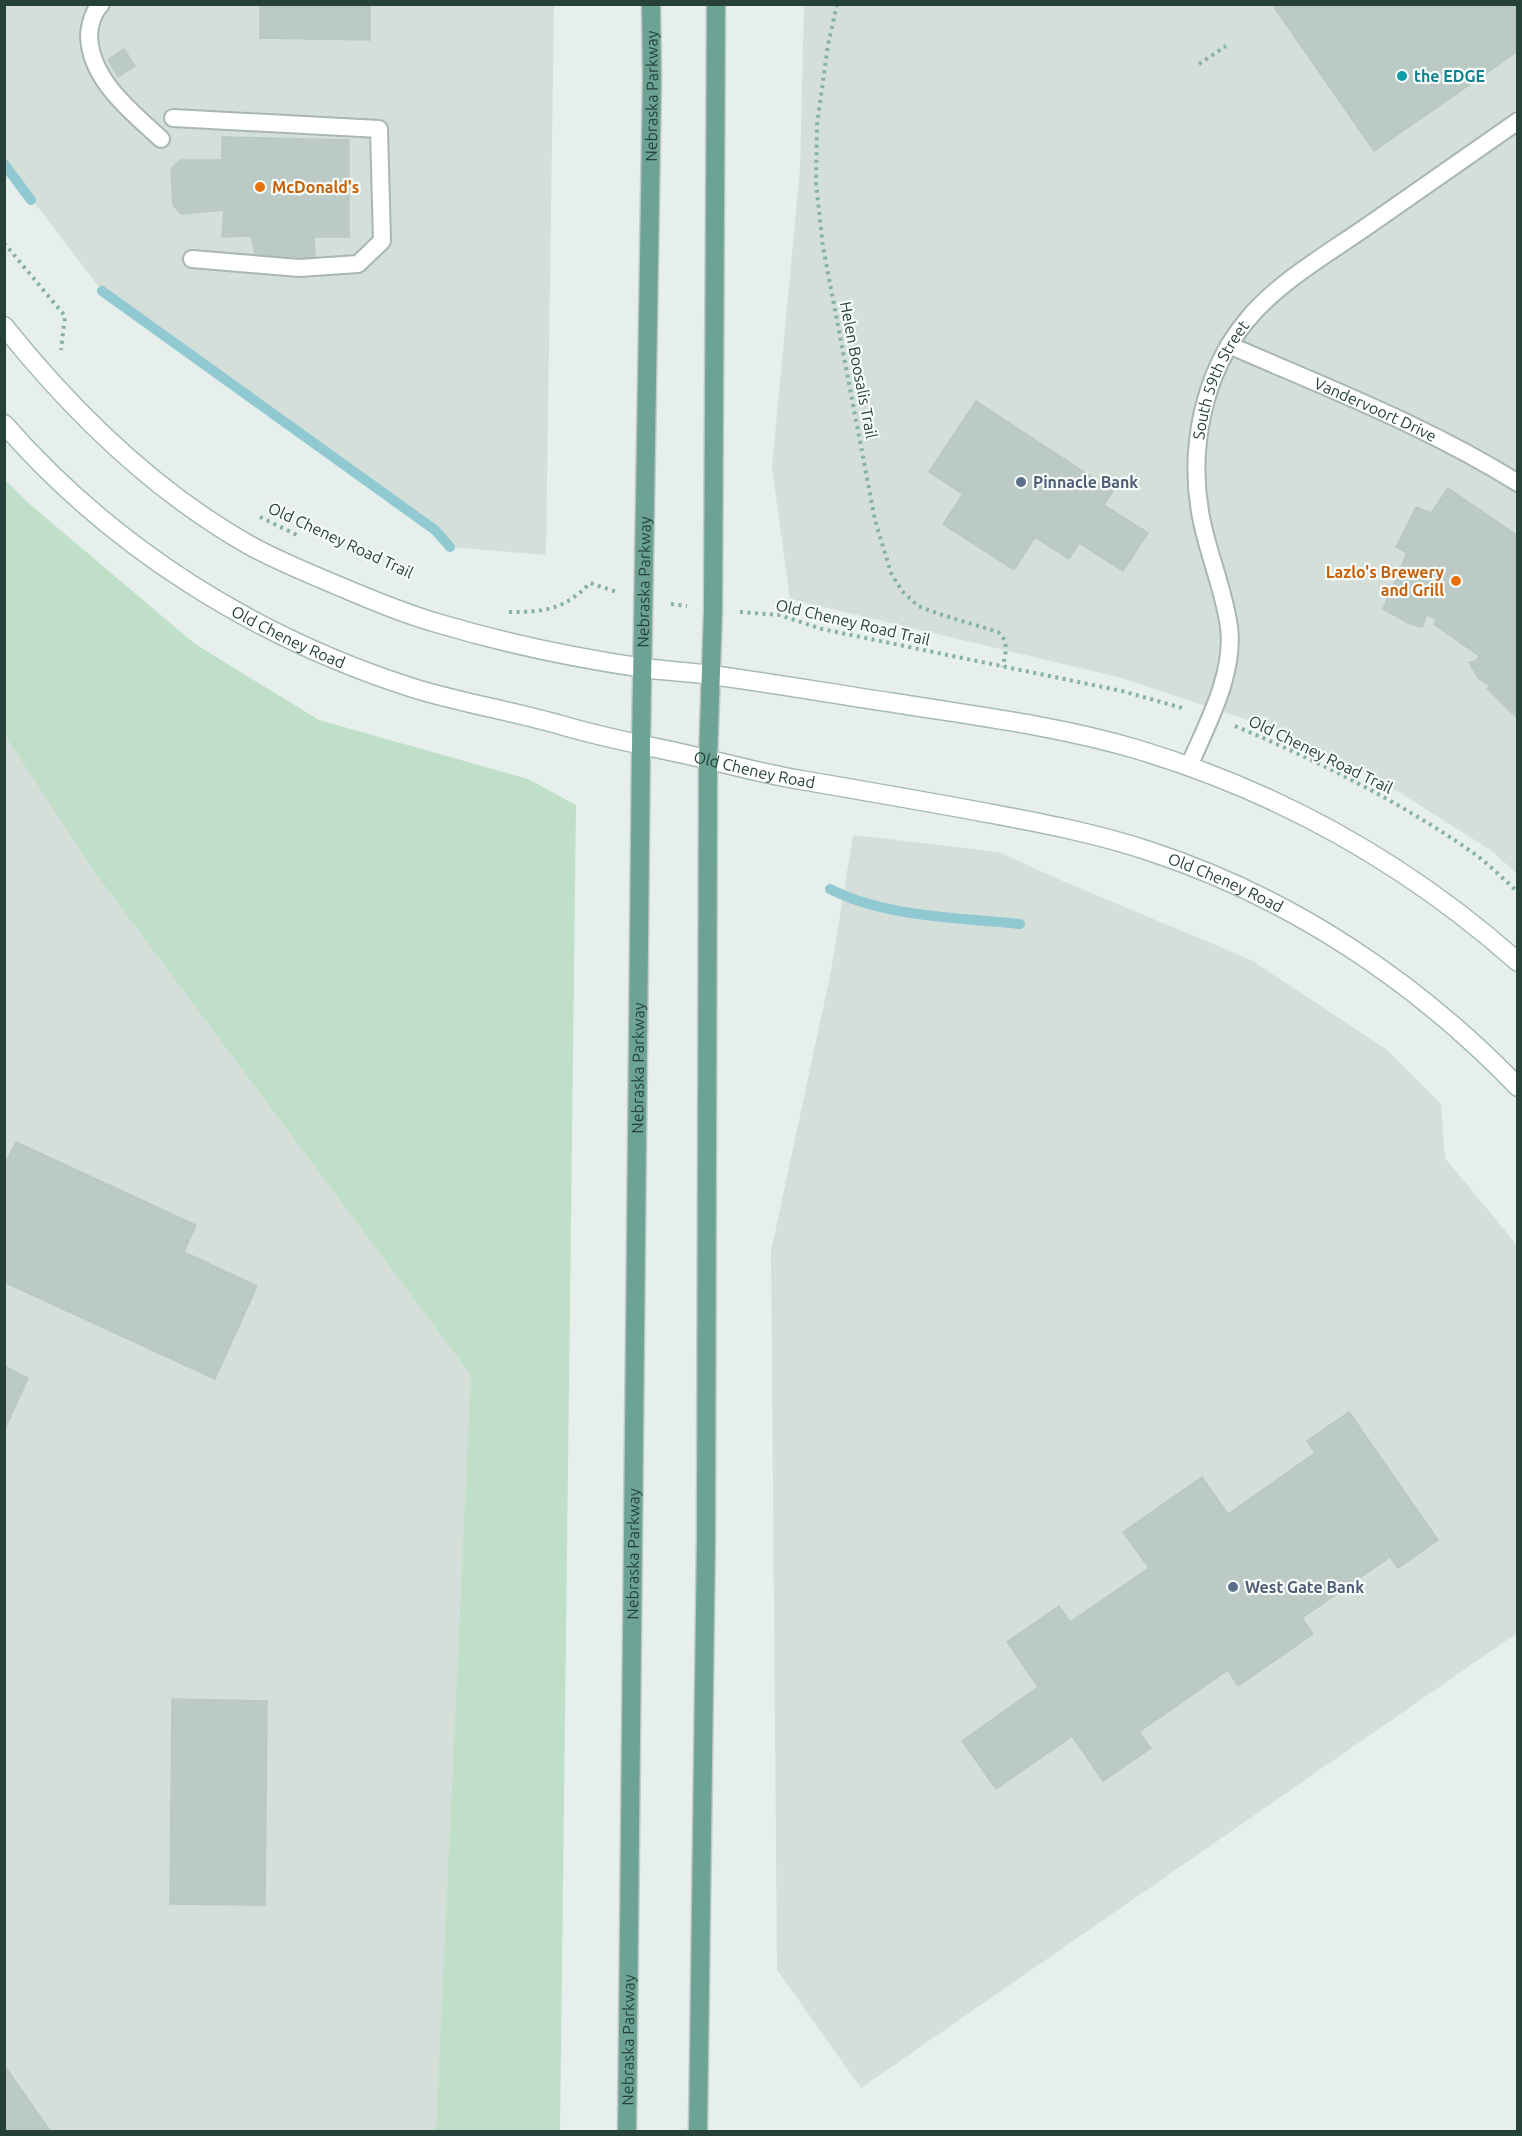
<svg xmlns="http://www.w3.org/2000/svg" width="1522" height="2136" font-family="Ubuntu,sans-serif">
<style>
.built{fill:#d4dfda}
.green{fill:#c0dfc8}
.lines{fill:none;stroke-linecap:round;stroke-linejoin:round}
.stream{stroke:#90c9d2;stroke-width:10}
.building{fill:#bbcac4;stroke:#b9c8c2;stroke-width:1.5}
.lane-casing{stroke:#a8b7b2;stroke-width:20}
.secondary-casing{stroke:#a5bab2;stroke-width:21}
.primary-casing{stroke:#c2cac8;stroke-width:21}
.path{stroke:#88b1a4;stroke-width:4;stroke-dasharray:3 4.5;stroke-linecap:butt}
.lane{stroke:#fff;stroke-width:16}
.secondary{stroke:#fff;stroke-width:18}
.primary{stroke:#6ca394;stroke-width:18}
.culture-dot{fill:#0f9aa8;stroke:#f7fbf9;stroke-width:2}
.food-dot{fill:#e8710a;stroke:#f7fbf9;stroke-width:2}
.service-dot{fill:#5c6f8a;stroke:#f7fbf9;stroke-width:2}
.labels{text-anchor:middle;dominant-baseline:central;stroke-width:4.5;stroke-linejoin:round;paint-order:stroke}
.culture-label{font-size:16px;font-weight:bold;fill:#0d838f;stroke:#f7fbf9;text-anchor:start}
.street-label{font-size:16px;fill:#254139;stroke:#f7fbf9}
.food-label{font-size:16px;font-weight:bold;fill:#c56008;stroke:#f7fbf9;text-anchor:start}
.service-label{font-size:16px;font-weight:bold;fill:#4e5e75;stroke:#f7fbf9;text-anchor:start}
</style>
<rect width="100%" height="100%" fill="#e6efeb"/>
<g class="built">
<path d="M5 5H554L546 555 450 547 435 530 102 291 5 164Z"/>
<path d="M804 5H1517V874L1492 851 1386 784 1278 730 1118 677 790 599 772 468 800 168Z"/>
<path d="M4 719 475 1356 519 2131H5Z"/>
<path d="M853 835 999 852 1058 879 1251 960 1387 1050 1441 1104 1445 1158 1517 1245V1633L861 2088 777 1970 771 1251 831 971Z"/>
</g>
<path class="green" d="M4 479 26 501 195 644 319 720 528 779 576 805 560 2131H436L471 1375 94 871 5 735Z"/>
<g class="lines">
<g class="stream">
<path d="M4 164 31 200"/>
<path d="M102 291 435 530 450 547"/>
<path d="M830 889C884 917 960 918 1020 924"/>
</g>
</g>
<g class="building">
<path d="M260 4H370V40L260 38Z"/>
<path d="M1272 4H1518V51L1374 151Z"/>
<path d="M124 49 135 66 118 77 108 60Z"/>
<path d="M222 137 349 140V237H314L315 258 255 254 251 236 222 237 224 210 181 214 173 205 171 169 180 160H222Z"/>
<path d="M976 401 1113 491 1069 559 1035 537 1014 570 943 524 963 494 929 472Z"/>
<path d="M1448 488 1518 536V719L1487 688 1490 686 1478 678 1469 662 1476 661 1479 656 1434 624 1437 619 1427 615 1422 627 1408 623 1383 609 1407 553 1396 547 1416 507 1431 513Z"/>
<path d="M1104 505 1148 533 1123 571 1079 543Z"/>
<path d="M16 1142 196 1225 184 1252 257 1286 215 1379 4 1282V1166Z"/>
<path d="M4 1366 28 1378 4 1431Z"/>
<path d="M1349 1412 1438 1540 1398 1568 1390 1557 1302 1618 1313 1634 1238 1686 1228 1670 1139 1732 1151 1748 1103 1781 1007 1642 1059 1606 1070 1622 1149 1568 1123 1532 1202 1477 1228 1514 1315 1453 1307 1441Z"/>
<path d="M1038 1687 1072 1736 996 1789 962 1741Z"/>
<path d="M172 1699 267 1701 265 1905 170 1904Z"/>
<path d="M4 2065 51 2132H4Z"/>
</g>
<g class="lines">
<defs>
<g id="lane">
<path d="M101 4C93 12 90 24 89 34 89 79 131 111 161 139"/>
<path d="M173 118 379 129 382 241 358 264 299 268 192 259"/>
<path id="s1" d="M1229 345C1327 388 1427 426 1518 483"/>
<path id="s2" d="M1189 766C1207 724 1235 674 1229 627 1224 590 1208 554 1201 517 1188 450 1203 373 1247 320 1278 282 1329 253 1369 225 1418 191 1468 156 1518 121"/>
</g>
<g id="secondary">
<path d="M4 326C72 411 154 491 249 545 276 560 305 572 334 584 367 598 402 613 437 623 504 643 574 658 644 668 666 671 689 672 711 675 772 683 834 694 895 703 976 716 1058 726 1136 749 1280 792 1405 862 1518 962"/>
<path id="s3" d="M4 424C112 548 256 638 413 688 461 703 512 711 561 725 604 738 649 746 693 756 729 764 764 774 801 780 865 791 929 802 993 814 1046 824 1098 834 1149 851 1290 897 1416 981 1518 1087"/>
</g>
<g id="primary">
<path id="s4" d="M627 2132 641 744 652 79 651 4"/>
<path d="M698 2132 706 1538 708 759 713 610 716 4"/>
</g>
</defs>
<use href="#lane" class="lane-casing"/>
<use href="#secondary" class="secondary-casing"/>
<use href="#primary" class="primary-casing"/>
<g class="path">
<path d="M837 4 828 45 817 125 816 183 823 247 875 520 891 573 902 591 918 606 939 614 998 632C1010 642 1005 653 1003 667"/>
<path d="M1199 64 1226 46"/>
<path d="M4 243 65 316 61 350"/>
<path d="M260 517 299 536"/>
<path d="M671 604 687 606"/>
<path d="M509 612C544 612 564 610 590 583L617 592"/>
<path d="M740 612 779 615 822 629 1122 691 1186 709"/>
<path d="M1235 726C1316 760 1397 800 1469 850 1487 862 1502 878 1518 892"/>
</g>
<use href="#lane" class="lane"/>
<use href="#secondary" class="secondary"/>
<use href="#primary" class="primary"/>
</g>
<circle class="culture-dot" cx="1402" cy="76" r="6"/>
<g class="food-dot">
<circle cx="260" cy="187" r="6"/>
<circle cx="1456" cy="581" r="6"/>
</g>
<g class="service-dot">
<circle cx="1021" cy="482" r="6"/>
<circle cx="1233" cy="1587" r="6"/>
</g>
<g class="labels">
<g class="culture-label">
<text x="1414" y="76">the EDGE</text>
</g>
<g class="street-label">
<text stroke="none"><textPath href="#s4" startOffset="2036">Nebraska Parkway</textPath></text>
<text transform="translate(859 370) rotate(79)">Helen Boosalis Trail</text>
<text stroke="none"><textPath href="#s2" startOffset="402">South 59th Street</textPath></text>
<text stroke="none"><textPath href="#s1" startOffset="160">Vandervoort Drive</textPath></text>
<text transform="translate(341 540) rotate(25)">Old Cheney Road Trail</text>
<text stroke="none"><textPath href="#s4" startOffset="1550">Nebraska Parkway</textPath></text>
<text transform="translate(853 622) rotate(13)">Old Cheney Road Trail</text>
<text stroke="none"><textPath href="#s3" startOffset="358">Old Cheney Road</textPath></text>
<text transform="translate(1321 754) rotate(26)">Old Cheney Road Trail</text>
<text stroke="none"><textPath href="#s3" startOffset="844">Old Cheney Road</textPath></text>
<text stroke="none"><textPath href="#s3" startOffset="1330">Old Cheney Road</textPath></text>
<text stroke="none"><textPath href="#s4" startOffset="1064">Nebraska Parkway</textPath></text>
<text stroke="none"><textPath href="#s4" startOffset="578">Nebraska Parkway</textPath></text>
<text stroke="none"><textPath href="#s4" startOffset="92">Nebraska Parkway</textPath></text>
</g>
<g class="food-label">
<text x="272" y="187">McDonald's</text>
<text x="1444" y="572" text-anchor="end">Lazlo's Brewery<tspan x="1444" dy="18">and Grill</tspan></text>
</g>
<g class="service-label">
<text x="1033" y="482">Pinnacle Bank</text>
<text x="1245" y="1587">West Gate Bank</text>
</g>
</g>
<rect width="1522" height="2136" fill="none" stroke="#254139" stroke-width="12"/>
</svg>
